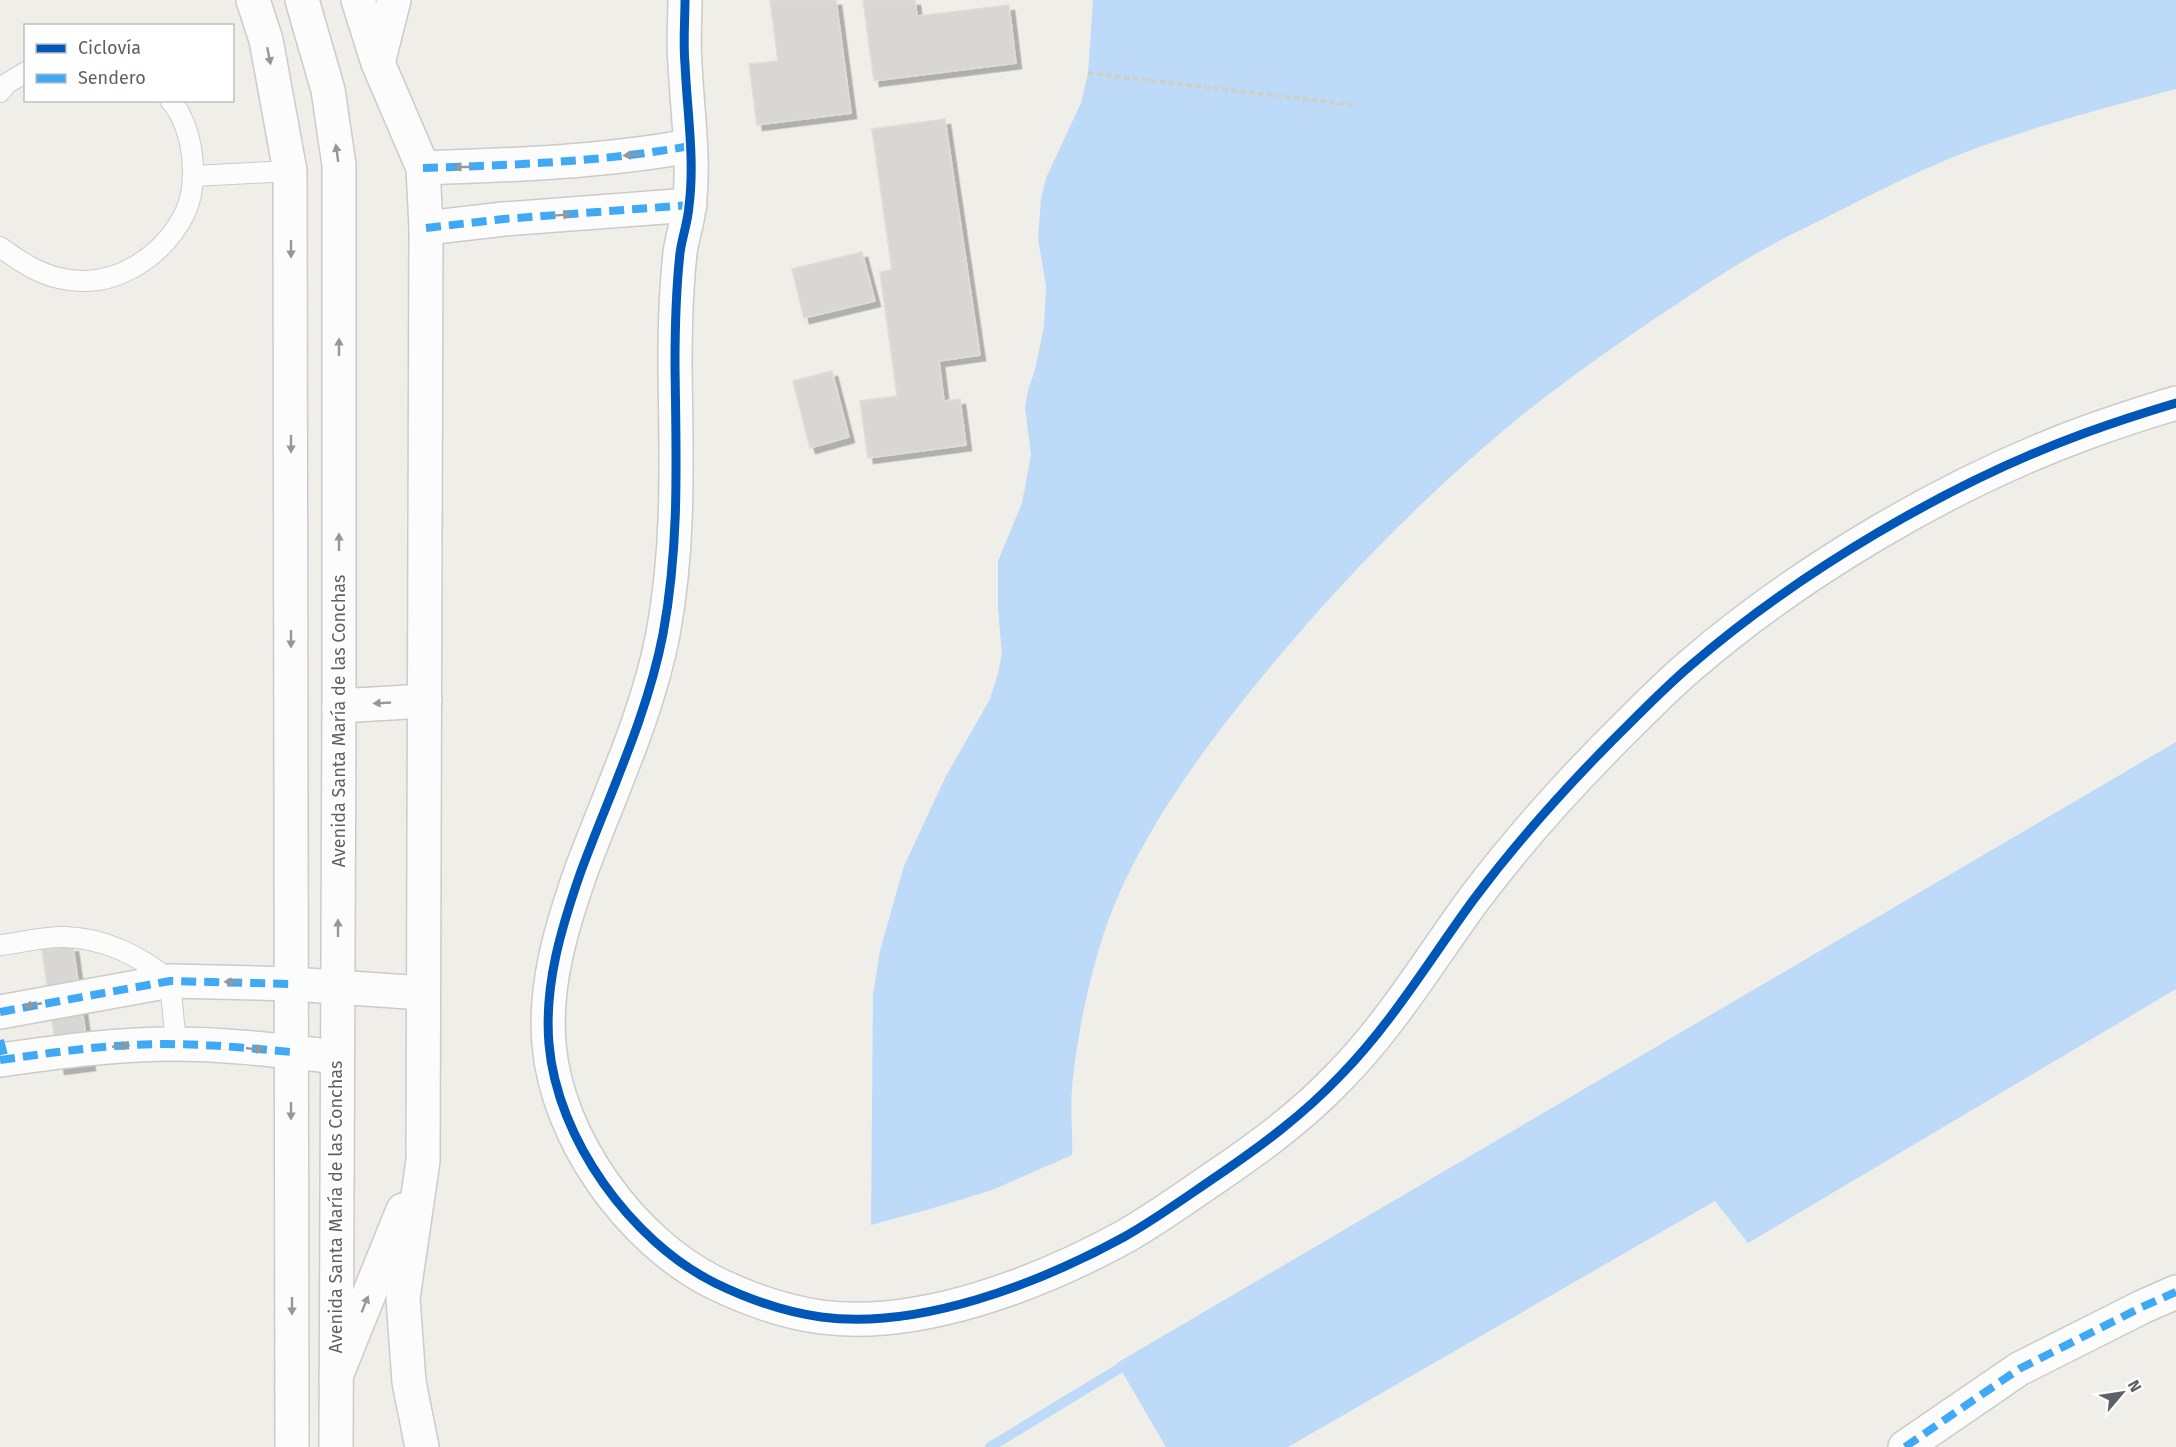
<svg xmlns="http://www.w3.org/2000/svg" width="2176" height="1447" font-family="'Fira Sans',sans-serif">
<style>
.water{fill:#bddaf8}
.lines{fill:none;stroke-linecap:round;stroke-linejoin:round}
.stream{stroke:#bddaf8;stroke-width:10}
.building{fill:#d8d7d4;stroke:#deddd8;stroke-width:1.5;filter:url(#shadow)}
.lane-casing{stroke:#cbcbc9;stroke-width:22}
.street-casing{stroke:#cbcbc9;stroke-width:36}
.secondary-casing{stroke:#cbcbca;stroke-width:36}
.path{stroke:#ccd0cd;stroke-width:4;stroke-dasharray:6 3;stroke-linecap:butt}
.lane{stroke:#fdfcfc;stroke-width:20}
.street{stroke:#fdfcfc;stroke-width:33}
.secondary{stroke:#fdfcfc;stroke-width:33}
.quiet{stroke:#3fa9f5;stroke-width:8;stroke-dasharray:15 8;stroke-linecap:butt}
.cycleway-casing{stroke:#fff;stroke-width:13}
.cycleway{stroke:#0057b8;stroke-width:9}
.oneway{fill:#96979b}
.labels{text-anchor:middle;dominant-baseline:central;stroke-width:4.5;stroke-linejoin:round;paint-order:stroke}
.street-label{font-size:18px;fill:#5e6167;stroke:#fff}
</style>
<defs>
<filter id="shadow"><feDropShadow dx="5.5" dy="5.5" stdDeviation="0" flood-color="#0004"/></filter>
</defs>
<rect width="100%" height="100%" fill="#efeee9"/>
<g class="water">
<path d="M1093 0H2176V89C2110 106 2044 124 1979 147 1930 165 1884 188 1837 212 1811 225 1783 238 1757 253 1719 275 1683 300 1647 324 1590 363 1534 403 1483 448 1406 515 1336 588 1271 666 1207 743 1134 840 1103 936 1088 982 1076 1041 1072 1089 1070 1111 1073 1133 1072 1155L992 1190 937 1207 871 1225 873 995 880 951 904 866 945 778 990 699 998 673 1002 654 998 608V561L1022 503 1031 455 1025 408 1028 390 1035 370 1044 326 1046 286 1038 239 1041 199 1046 178 1081 103 1088 73Z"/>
<path d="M2176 742V989L1748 1243 1715 1201 1288 1447H1166L1117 1363Z"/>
</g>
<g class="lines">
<path class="stream" d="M990 1447 1130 1362"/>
</g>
<g class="building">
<path d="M770 0H836L851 113 757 125 749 64 778 61Z"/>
<path d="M863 0H915L917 16 1009 5 1016 63 874 81Z"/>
<path d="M945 119 980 355 939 361 944 401 960 399 966 445 868 458 860 401 897 396 880 272 892 270 872 129Z"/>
<path d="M862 252 875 301 804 318 792 269Z"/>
<path d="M832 371 849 437 810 448 793 381Z"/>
<path d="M73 946 90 1065 59 1069 42 950Z"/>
</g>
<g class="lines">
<defs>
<g id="lane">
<path d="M0 92 6 84 26 72"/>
<path d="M194 176 290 171"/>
<path d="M0 247C22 263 43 277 70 280 118 287 164 255 185 213 193 196 194 174 192 155 190 137 183 114 170 100"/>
<path d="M0 945C21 943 44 936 65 937 104 938 141 956 170 981L176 1044"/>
</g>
<g id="street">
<path d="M358 0 378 63 423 168 426 228 423 1161 403 1298 409 1382 422 1447"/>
<path d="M685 0C685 21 683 42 685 64 687 110 695 160 689 206 688 222 682 237 680 253 676 290 675 328 675 364 676 456 680 542 663 634 647 717 609 795 580 874 561 929 544 985 549 1044 557 1139 631 1241 715 1283 748 1299 784 1312 821 1317 919 1330 1038 1284 1124 1237 1156 1219 1186 1197 1217 1176 1261 1146 1303 1115 1340 1076 1392 1023 1430 959 1474 899 1522 835 1575 777 1632 721 1651 702 1670 683 1690 666 1800 571 1949 483 2085 433 2115 422 2146 412 2176 403"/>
<path d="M378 63 394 0"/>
<path d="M423 168C512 165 602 162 690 146"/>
<path d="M426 228 504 219 690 205"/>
<path d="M339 706 425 701"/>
<path d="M0 1012 170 981 292 984 423 993"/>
<path d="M0 1060C58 1052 115 1044 173 1044 228 1044 283 1051 337 1057"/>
<path d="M336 1376 403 1210"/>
<path d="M1905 1447 2019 1369 2142 1307 2176 1292"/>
</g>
<g id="secondary">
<path d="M253 0 266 40 290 171 292 1447"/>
<path d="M302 0 328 90 339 165V706L336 1447"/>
</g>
</defs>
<use href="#lane" class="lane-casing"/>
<use href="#street" class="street-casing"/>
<use href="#secondary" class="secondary-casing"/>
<path class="path" d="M1088 73 1354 105"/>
<use href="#lane" class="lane"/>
<use href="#street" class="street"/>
<use href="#secondary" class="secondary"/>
<g class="quiet">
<path d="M423 168C512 165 602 162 690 146"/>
<path d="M426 228 504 219 690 205"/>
<path d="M0 1012 170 981 292 984"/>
<path d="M0 1040 5 1059"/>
<path d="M0 1060C44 1054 87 1047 132 1045 185 1042 238 1047 291 1052"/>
<path d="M1905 1447 2019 1369 2142 1307 2176 1292"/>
</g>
<defs>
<path id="cycleway" d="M685 0C685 21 683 42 685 64 687 110 695 160 689 206 688 222 682 237 680 253 676 290 675 328 675 364 676 456 680 542 663 634 647 717 609 795 580 874 561 929 544 985 549 1044 557 1139 631 1241 715 1283 748 1299 784 1312 821 1317 919 1330 1038 1284 1124 1237 1156 1219 1186 1197 1217 1176 1261 1146 1303 1115 1340 1076 1392 1023 1430 959 1474 899 1522 835 1575 777 1632 721 1651 702 1670 683 1690 666 1800 571 1949 483 2085 433 2115 422 2146 412 2176 403"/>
</defs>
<use href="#cycleway" class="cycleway-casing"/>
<use href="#cycleway" class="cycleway"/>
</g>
<defs><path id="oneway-solid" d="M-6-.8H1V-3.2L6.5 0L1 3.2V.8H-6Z" transform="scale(1.5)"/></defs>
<g class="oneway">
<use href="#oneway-solid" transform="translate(269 56) rotate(79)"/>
<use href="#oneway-solid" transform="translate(337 153) rotate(-98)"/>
<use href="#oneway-solid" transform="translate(632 155) rotate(175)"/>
<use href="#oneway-solid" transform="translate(463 167) rotate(179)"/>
<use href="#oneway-solid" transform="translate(562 215) rotate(-4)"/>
<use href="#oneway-solid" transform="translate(291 249) rotate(90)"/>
<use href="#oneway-solid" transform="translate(339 347) rotate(-90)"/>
<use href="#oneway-solid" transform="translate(291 444) rotate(90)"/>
<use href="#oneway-solid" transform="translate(339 542) rotate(-90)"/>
<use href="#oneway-solid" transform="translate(291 639) rotate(90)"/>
<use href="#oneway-solid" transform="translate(382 703) rotate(177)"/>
<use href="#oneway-solid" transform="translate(338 928) rotate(-90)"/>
<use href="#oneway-solid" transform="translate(233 982) rotate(-179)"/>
<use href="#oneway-solid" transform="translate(33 1005) rotate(169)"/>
<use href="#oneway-solid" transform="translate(121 1046) rotate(-5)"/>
<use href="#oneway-solid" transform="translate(255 1049) rotate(5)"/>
<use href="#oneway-solid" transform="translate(291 1111) rotate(90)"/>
<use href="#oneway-solid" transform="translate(365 1304) rotate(-68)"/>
<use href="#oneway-solid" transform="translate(292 1306) rotate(90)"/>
</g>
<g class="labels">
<g class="street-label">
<text transform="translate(339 721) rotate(-90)">Avenida Santa María de las Conchas</text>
<text transform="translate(336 1207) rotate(-90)">Avenida Santa María de las Conchas</text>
</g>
</g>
<rect x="24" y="24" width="210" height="78" fill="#ffffff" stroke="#bfc0c2" stroke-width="1.5"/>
<rect x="36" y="44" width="30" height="9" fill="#0057b8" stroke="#bfc0c2" stroke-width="1.5"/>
<text x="78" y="54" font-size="18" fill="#5e6167">Ciclovía</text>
<rect x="36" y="74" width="30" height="9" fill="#3fa9f5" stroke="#bfc0c2" stroke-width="1.5"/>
<text x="78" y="84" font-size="18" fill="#5e6167">Sendero</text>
<g transform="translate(2122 1393) rotate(61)" stroke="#ffffff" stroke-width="4.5" paint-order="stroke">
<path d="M0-4.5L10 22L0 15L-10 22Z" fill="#5e6167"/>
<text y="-9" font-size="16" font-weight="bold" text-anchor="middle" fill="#5e6167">N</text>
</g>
</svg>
